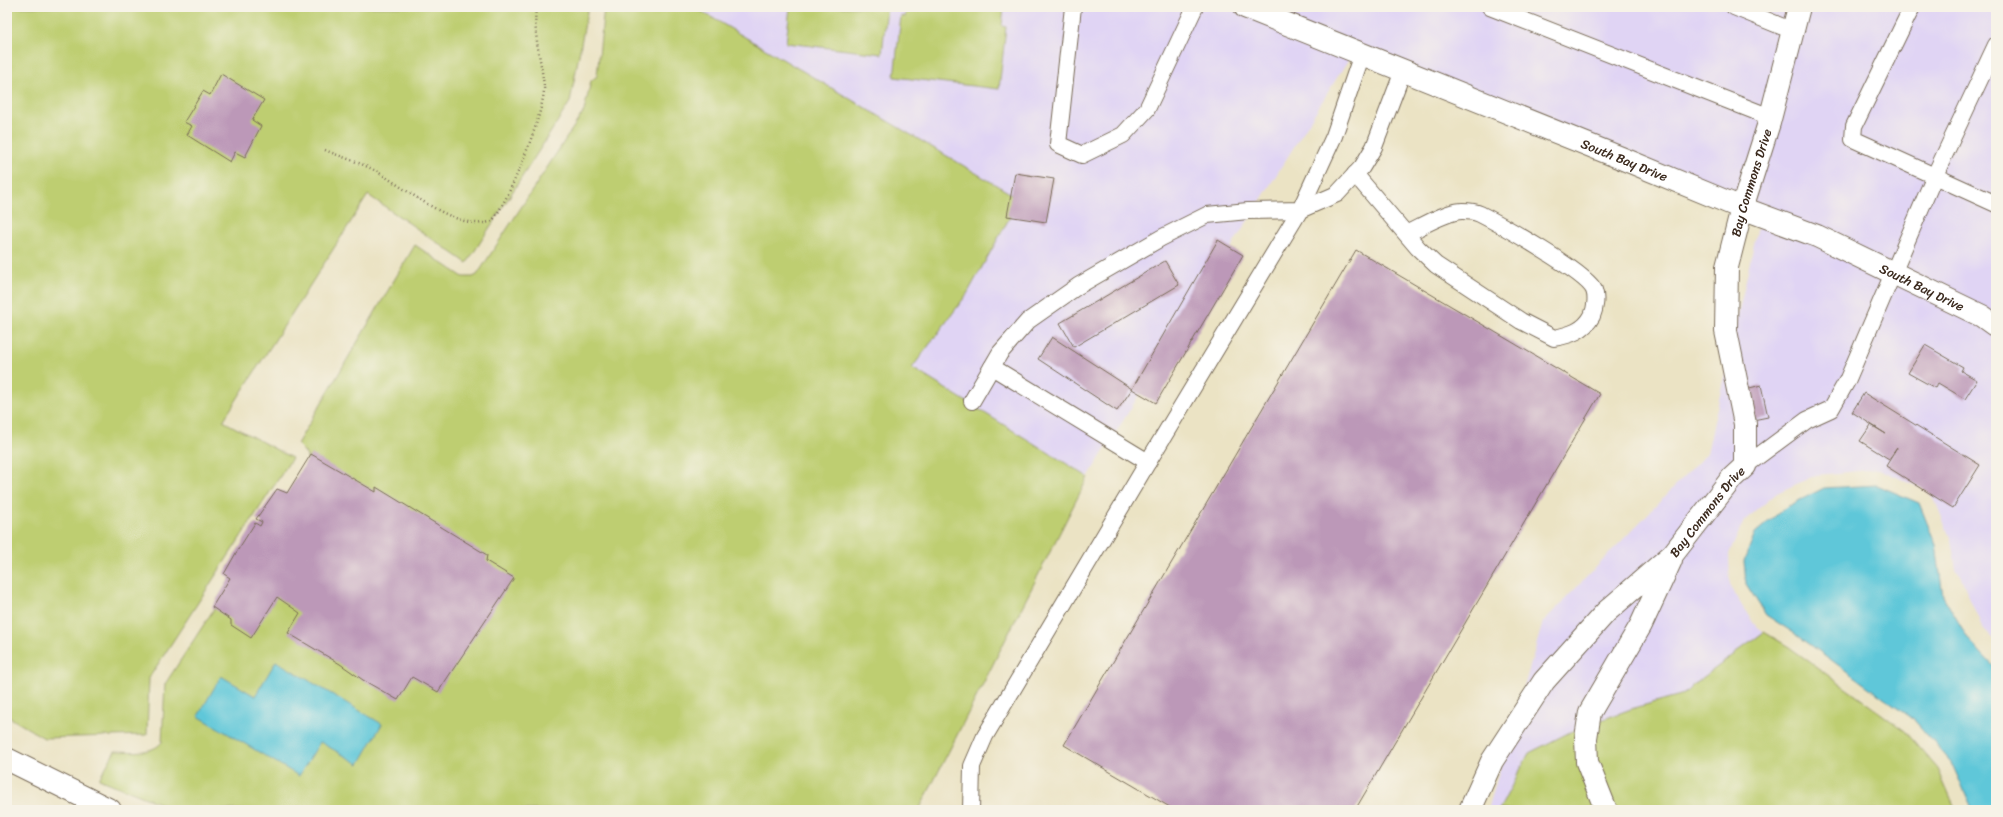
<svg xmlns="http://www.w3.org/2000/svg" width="2003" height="817" font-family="Sriracha,sans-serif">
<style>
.built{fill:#e0d4f4}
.green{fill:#bece71;stroke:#7c7c48}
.water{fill:#5ec7d9;stroke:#4c787c}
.building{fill:#bc98b8}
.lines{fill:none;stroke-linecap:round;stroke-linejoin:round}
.lane-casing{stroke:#796b58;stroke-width:18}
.street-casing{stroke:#796b58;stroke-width:24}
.path{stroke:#796b58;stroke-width:2.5;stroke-dasharray:1 3;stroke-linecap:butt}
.lane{stroke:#fff;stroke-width:16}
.street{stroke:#fff;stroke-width:22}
.labels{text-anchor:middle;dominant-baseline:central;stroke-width:3.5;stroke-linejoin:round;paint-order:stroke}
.street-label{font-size:13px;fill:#3b2a1e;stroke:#f7f3e8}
</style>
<rect width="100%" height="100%" fill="#f7f3e8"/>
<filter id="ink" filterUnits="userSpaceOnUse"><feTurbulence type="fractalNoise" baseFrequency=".025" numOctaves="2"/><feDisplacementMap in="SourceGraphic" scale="8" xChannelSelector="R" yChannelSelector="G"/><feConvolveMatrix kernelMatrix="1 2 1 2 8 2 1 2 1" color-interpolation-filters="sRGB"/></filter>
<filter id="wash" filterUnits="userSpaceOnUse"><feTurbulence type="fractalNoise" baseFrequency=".012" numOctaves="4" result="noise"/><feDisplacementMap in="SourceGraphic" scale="16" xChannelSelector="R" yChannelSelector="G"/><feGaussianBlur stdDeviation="0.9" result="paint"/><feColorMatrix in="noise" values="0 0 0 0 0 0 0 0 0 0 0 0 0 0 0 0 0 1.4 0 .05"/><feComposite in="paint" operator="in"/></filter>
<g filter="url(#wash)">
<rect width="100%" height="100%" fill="#ebe3c4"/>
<path class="built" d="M694 7H1996V641L1982 627 1960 575 1956 569 1951 540 1934 498 1929 492 1879 469 1816 475 1777 493 1744 521 1729 554 1730 587 1753 623 1764 632 1693 685 1684 694 1631 709 1574 730 1529 753 1499 810H1488L1543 622 1707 453 1761 213 1353 52 1088 477 912 368 967 294 1020 199Z"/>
<g class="green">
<path d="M7 7H588L570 102 467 263 368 195 223 421 292 458 149 678 147 735 44 738 7 716Z"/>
<path d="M604 7H694L1020 199 967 294 912 368 1088 477 919 810H176L99 779 115 751C130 751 152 755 162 742L165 684 306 468C311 457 304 451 297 444L415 245 463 277H473L477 275 584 111 591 81 597 76Z"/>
<path d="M790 7H887L882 54 786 43Z"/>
<path d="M907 7H1004L1002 26 1006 27 999 89 894 77 901 16 905 17Z"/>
<path d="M1764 632 1789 647 1905 731 1938 769 1956 810H1499L1529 753 1574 730 1631 709 1684 694 1693 685Z"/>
</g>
<g class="water">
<path d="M1877 485 1919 503 1936 545 1943 596 1969 640 1996 669V810H1973L1951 762 1915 721 1797 635 1766 615 1746 584 1744 561 1755 533 1786 507 1824 488Z"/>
<path d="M276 661 382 724 359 764 320 742 299 776 198 716 221 676 255 696Z"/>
</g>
<g id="blocks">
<g class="building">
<path d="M221 74 264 100 252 120 261 126 245 157 235 152 230 162 187 135 192 126 184 122 203 91 210 95Z"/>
<path d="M1015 173 1054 179 1046 222 1007 216Z"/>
<path d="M1218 240 1243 255 1156 403 1132 389 1117 411 1038 359 1052 337 1132 389Z"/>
<path d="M1356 250 1600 394 1355 810H1175L1064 745Z"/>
<path d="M1165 261 1179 285 1074 347 1060 323Z"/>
<path d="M1925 345 1963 367 1961 371 1977 380 1965 399 1938 383 1935 388 1908 373Z"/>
<path d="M1761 385 1768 417 1753 420 1746 389Z"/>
<path d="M1864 393 1980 465 1953 508 1886 466 1897 448 1889 459 1860 441 1871 425 1886 434 1852 412Z"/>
<path d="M311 454 376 492V487L487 555 486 561 514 578 438 692 412 677 398 700 363 680 340 664 288 633 300 613 277 597 251 638 231 625V620L212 607 230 578 224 574 236 553 255 523 260 526 262 522 256 519 277 489 287 493Z"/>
</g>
</g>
</g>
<g filter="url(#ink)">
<use href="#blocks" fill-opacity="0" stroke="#796b58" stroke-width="1"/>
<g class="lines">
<defs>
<g id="lane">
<path d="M1073 7 1058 144 1082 155 1123 135 1147 109 1195 7"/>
<path d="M1490 7 1770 117"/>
<path d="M1734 7 1793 31"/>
<path d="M1912 7 1854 126 1853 139 1996 204"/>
<path d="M1355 174 1418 248 1436 265 1521 321 1554 338C1570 335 1584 331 1592 316 1595 309 1597 298 1594 290 1587 273 1500 224 1480 214 1476 212 1468 211 1462 211 1447 211 1421 227 1406 234"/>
<path d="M972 401 1000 353 1028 321 1078 286 1161 238 1207 215 1248 211 1300 210 1334 136 1362 54"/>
<path d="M1148 462 1300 210 1337 194 1362 167 1374 147 1403 71"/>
<path d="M1745 466 1807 420 1831 409 1847 381 1935 175 1996 45"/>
<path d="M971 810 972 766 985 736 1148 462 992 367"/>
</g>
<g id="street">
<path id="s1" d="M1245 7 1621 158 1742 208 1817 236 1982 316 1996 326"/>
<path d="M7 759 110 810"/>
<path id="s2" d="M1470 810 1492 761 1544 681 1606 612 1673 554 1732 478 1745 466V424L1726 331 1727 267 1742 208 1769 123 1799 7"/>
<path d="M1606 810 1587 762 1586 738 1590 712 1641 625 1671 560"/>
</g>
</defs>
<use href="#lane" class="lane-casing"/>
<use href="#street" class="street-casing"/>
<path class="path" d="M325 150C341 157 359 162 374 170 402 185 458 234 492 221 508 203 546 110 544 86 541 59 533 34 536 7"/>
<use href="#lane" class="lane"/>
<use href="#street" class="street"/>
</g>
</g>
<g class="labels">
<g class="street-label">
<text stroke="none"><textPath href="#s1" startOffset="409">South Bay Drive</textPath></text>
<text stroke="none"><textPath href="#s2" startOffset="733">Bay Commons Drive</textPath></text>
<text stroke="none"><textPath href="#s1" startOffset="733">South Bay Drive</textPath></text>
<text stroke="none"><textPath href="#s2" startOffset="385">Bay Commons Drive</textPath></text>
</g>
</g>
<rect width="2003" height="817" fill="none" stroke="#f7f3e8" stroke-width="24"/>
</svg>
